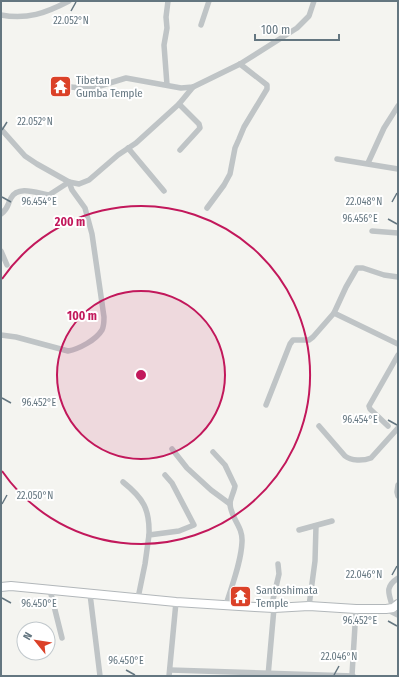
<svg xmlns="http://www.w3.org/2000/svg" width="399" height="677" font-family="'Fira Sans Condensed',sans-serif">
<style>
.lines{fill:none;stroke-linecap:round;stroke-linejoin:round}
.secondary-casing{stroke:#b2b7ba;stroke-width:10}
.street{stroke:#bfc4c6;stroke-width:5.5}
.secondary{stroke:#fff;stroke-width:8}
.ticks{fill:none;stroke:#647680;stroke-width:1.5}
.ring{fill:none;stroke:#c2185b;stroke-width:2}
.labels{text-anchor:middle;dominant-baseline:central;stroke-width:4;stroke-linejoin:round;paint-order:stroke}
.poi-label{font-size:11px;fill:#647680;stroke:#fff;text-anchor:start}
.ticks-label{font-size:10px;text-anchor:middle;fill:#647680;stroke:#fff;stroke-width:4;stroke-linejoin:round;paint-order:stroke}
.centre{fill:#c2185b;stroke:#fff;stroke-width:2}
.ring-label{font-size:12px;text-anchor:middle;font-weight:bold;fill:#c2185b;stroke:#fff;stroke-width:4;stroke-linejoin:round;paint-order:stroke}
</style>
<rect width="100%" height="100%" fill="#f4f4f0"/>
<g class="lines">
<defs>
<path id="secondary" d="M1 587 11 586 176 602 255 607 274 608 309 606 356 609H386L393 608 398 604"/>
</defs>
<use href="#secondary" class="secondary-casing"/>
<g class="street">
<path d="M1 15C27 20 46 13 69 1"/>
<path d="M201 25 209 1"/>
<path d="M167 85 164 45 167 28 166 17 168 1"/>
<path d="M71 87 90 89 126 78 181 88 193 87 240 64 297 28 309 16 314 1"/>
<path d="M179 104 199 124 200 128 180 150"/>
<path d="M1 129 25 156 37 164 69 182 79 184 89 180 118 155 136 143 179 104 193 87"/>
<path d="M128 148 164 191"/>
<path d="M337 159 398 169"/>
<path d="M368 163 384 128 398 106"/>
<path d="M207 208 224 185 230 174 235 148 239 139 244 127 267 89V85L240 64"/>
<path d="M1 214C9 208 7 205 11 198 18 185 37 193 49 195L69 182 72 190 85 208 92 234 104 317C104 322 104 326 102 330 96 340 79 349 68 351L16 337 1 335"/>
<path d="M372 231 398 233"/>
<path d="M1 251 7 265"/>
<path d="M334 313 398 344"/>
<path d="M266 405 290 344 293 340H309L313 337 334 313 346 287 357 268H363L384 275 398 277"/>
<path d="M319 426 345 456C351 461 363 461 371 458L398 428"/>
<path d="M388 426 370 409 369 406 398 355"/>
<path d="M172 449 187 468 211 490 230 504"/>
<path d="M213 452 225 465 235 486C234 492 230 499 230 504 231 519 243 526 242 542 241 563 232 585 226 605"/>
<path d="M123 482C143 498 150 509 149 535"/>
<path d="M398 485 397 492 398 496"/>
<path d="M299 530 332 521"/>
<path d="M50 590 62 638"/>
<path d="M90 594 100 676"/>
<path d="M138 598 145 564 149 535 179 531 194 525 172 483 165 475"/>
<path d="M309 606 315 561 316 526"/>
<path d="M271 608 279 574 278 564"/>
<path d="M393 608C389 594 384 587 398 578"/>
<path d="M386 609 398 615"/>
<path d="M170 670 353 676"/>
<path d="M352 675 356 609"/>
<path d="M169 676 176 602"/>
<path d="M268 676 274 608"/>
</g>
<use href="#secondary" class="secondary"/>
</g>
<path class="ticks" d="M71 11 76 2M2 130 7 122M2 197 11 202M392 202 397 193M388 219 397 224M2 398 11 403M388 420 397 425M2 504 7 495M392 575 397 566M2 598 11 603M388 621 397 626M126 670 135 675M334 675 339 666"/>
<circle cx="141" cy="375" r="84" fill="#c2185b" fill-opacity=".12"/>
<g class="ring">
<circle cx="141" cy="375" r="84"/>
<path d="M2 279A169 169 0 1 1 2 471"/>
</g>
<defs>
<symbol id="temple-square" viewBox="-11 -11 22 22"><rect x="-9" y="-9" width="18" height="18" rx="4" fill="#db4128" stroke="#fff"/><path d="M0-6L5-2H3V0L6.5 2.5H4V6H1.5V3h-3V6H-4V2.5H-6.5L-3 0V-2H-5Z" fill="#fff"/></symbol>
</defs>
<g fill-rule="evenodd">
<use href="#temple-square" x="48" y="74" width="25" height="25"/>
<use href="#temple-square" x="228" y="584" width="25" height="25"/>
</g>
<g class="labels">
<g class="poi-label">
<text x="76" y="80">Tibetan<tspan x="76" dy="13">Gumba Temple</tspan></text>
<text x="256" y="590">Santoshimata<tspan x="256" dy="13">Temple</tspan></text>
</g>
</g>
<g class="ticks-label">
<text x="71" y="24">22.052°N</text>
<text x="35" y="125">22.052°N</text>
<text x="39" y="205">96.454°E</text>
<text x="364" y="205">22.048°N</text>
<text x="360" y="222">96.456°E</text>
<text x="39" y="406">96.452°E</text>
<text x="360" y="423">96.454°E</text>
<text x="35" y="499">22.050°N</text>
<text x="364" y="578">22.046°N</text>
<text x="39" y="607">96.450°E</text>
<text x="360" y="624">96.452°E</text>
<text x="339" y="660">22.046°N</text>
<text x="126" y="664">96.450°E</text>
</g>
<circle cx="141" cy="375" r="6" class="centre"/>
<g class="ring-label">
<text x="70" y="226">200 m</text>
<text x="82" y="320">100 m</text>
</g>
<rect width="399" height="677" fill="none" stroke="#647680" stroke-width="4"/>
<g transform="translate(36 641) rotate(300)"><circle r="19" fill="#ffffff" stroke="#c1c8cc"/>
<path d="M0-3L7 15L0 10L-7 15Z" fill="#db4128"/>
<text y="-6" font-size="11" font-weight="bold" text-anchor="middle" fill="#647680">N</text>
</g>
<path d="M255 34v6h84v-6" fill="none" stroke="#647680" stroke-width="2"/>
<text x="261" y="34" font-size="12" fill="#647680" stroke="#ffffff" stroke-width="3" paint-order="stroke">100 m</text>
</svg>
